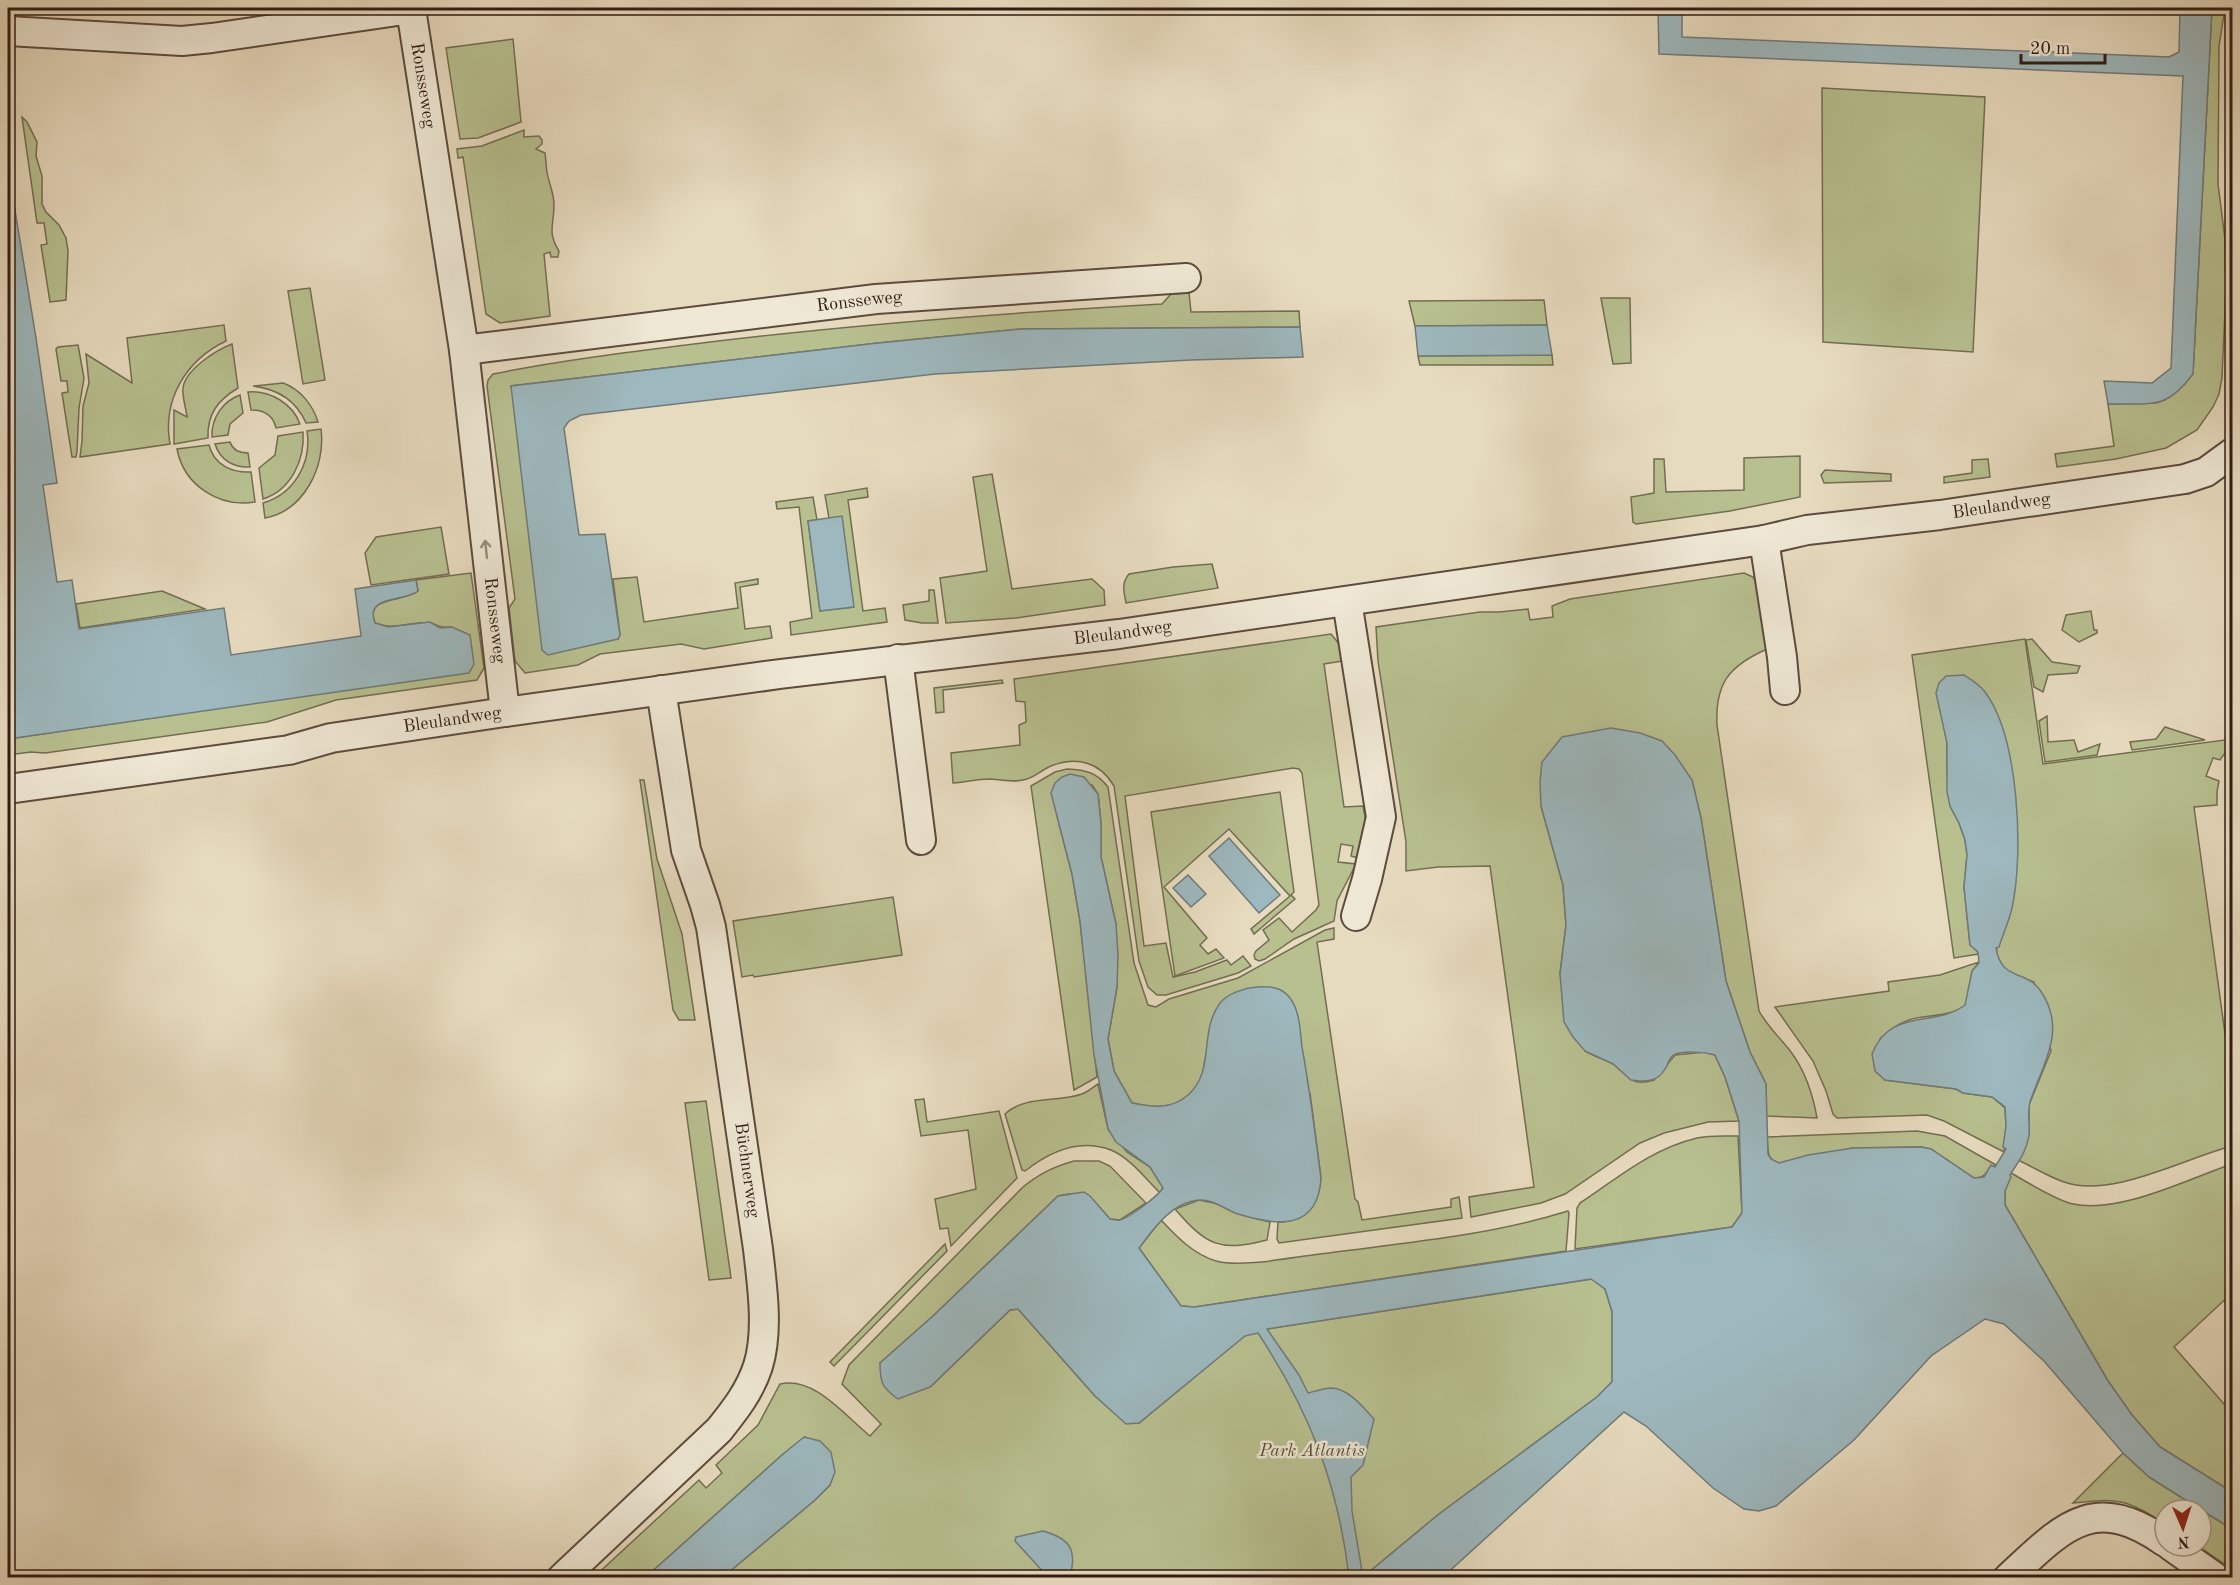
<svg xmlns="http://www.w3.org/2000/svg" width="2240" height="1585" font-family="'Old Standard TT',serif">
<style>
.green{fill:#b8c090;stroke:#736e52;stroke-width:1.5}
.water{fill:#9db8be;stroke:#717a7a;stroke-width:1.5;fill-rule:evenodd}
.lines{fill:none;stroke-linecap:round;stroke-linejoin:round}
.minor-casing{stroke:#5c4c3e;stroke-width:32}
.minor{stroke:#efe8d5;stroke-width:28}
.oneway{stroke:#988c7e}
.labels{text-anchor:middle;dominant-baseline:central;stroke-width:5;stroke-linejoin:round;paint-order:stroke}
.street-label{font-size:18px;fill:#2e1c13;stroke:#efe8d5}
.park-label{font-size:18px;font-style:italic;fill:#574d38;stroke:#efe8d5}
</style>
<rect width="100%" height="100%" fill="#e7dbbf"/>
<filter id="stains"><feTurbulence type="fractalNoise" baseFrequency=".00333" numOctaves="4"/><feColorMatrix values="0 0 0 0 .2 0 0 0 0 .09 0 0 0 0 .02 0 0 0 .5 -.17"/></filter>
<radialGradient id="worn" r=".72"><stop offset=".6" stop-color="#630" stop-opacity="0"/><stop offset="1" stop-color="#630" stop-opacity=".3"/></radialGradient>
<g class="green">
<path d="M2212 8H2225L2219 46 2218 184 2225 239 2226 288 2222 378 2219 394 2213 407 2197 430 2166 448 2116 459 2057 467 2055 454 2114 446 2108 404 2156 403 2165 400 2193 374Z"/>
<path d="M513 39 521 122 478 138 460 139 446 48Z"/>
<path d="M1822 88 1985 97 1973 352 1823 342Z"/>
<path d="M22 117 27 122 37 142 36 156 42 176V204L46 212 59 225 66 238 68 251 66 300 50 302 41 245 47 244 44 223H37Z"/>
<path d="M524 130V137L539 136 542 140V144L536 149 545 153C546 160 546 166 547 172 549 184 554 193 554 205 554 225 547 232 559 251L558 257H551L550 252 544 254 550 316 500 323 486 314 463 157 458 158 457 149 482 146Z"/>
<path d="M310 288 325 380 303 384 288 291Z"/>
<path d="M1189 293 1191 312 1299 311 1300 327 1021 329 878 343 511 386 618 639 620 635 613 579 637 577 644 622 738 608 735 583 758 579V584L740 587 745 629 770 626 772 638 704 649 681 644 600 654 578 665 525 673 515 661 509 608 515 599 487 386 488 380 493 374C557 361 622 353 686 345 844 325 1003 313 1162 304L1171 294Z"/>
<path d="M1601 298H1630L1631 363 1613 364Z"/>
<path d="M1544 300 1547 325 1415 326 1409 301Z"/>
<path d="M224 325 226 341C186 360 162 400 170 444L80 457 82 441 83 406 89 383 86 354 132 383 127 338Z"/>
<path d="M232 344 238 388C218 400 207 414 208 438L174 444V410L187 417C186 408 182 397 183 388 185 370 216 350 232 344Z"/>
<path d="M78 345 84 378 79 408 77 451 76 457H72L62 393 68 392 67 381H61L56 349 58 347Z"/>
<path d="M1552 355 1553 365H1420L1418 356Z"/>
<path d="M283 383C300 389 313 405 318 422L306 423C296 400 278 389 253 386Z"/>
<path d="M248 392C270 390 293 404 300 424L276 428C273 415 264 410 251 410Z"/>
<path d="M240 395 243 413 230 424 228 435 212 437C211 418 223 401 240 395Z"/>
<path d="M321 429C326 466 304 511 265 518L263 503C294 494 312 463 307 431Z"/>
<path d="M303 432C305 460 291 490 263 499L259 468 275 455 278 436Z"/>
<path d="M230 442C233 451 240 453 248 453L250 467C234 468 220 460 215 444Z"/>
<path d="M209 445C214 465 232 473 251 472L255 502C220 508 184 486 177 449Z"/>
<path d="M1800 456V497L1730 511 1636 524 1633 522 1631 497 1654 493V459H1664L1666 492 1744 490V458Z"/>
<path d="M1988 459 1990 477 1944 483V477L1972 473V460Z"/>
<path d="M1825 470 1891 474V481H1889L1824 483 1821 475Z"/>
<path d="M992 474 1012 589 1092 579 1104 590 1105 605 1016 618 946 623 940 578 987 571 973 477Z"/>
<path d="M867 488 868 497 848 500 863 611 885 608 887 622 791 635 790 622 812 618 799 507 777 509 776 502 813 497 817 520 808 521 820 611 853 607 842 517 829 518 825 495Z"/>
<path d="M441 527 449 574 371 585 365 553 376 537Z"/>
<path d="M1212 564 1218 588 1126 603C1124 592 1121 583 1129 574L1173 567Z"/>
<path d="M471 573 484 668 477 680 336 700 267 722 45 753 31 752 8 755V739L173 715 452 627C438 629 439 624 429 623 408 621 397 631 375 623 364 595 404 603 418 591L416 580Z"/>
<path d="M1744 573 1753 577 1757 584 1767 649C1729 666 1715 683 1717 725L1759 1011C1768 1027 1780 1038 1791 1052 1805 1071 1813 1095 1817 1118L1766 1116V1084L1750 1052 1726 981 1701 818 1692 780 1541 806 1563 885 1566 925 1560 974 1585 1051C1594 1056 1603 1059 1612 1063 1630 1073 1627 1088 1654 1080L1675 1055 1705 1052 1715 1055 1725 1077 1739 1121 1708 1122 1664 1133 1640 1143 1565 1194 1541 1203 1471 1217 1469 1197 1534 1187 1490 866 1438 867 1406 871V842L1378 661 1376 627 1480 612H1499L1528 609 1530 620 1553 617 1552 606 1570 599Z"/>
<path d="M929 590H934L938 623H922L905 620 903 605 929 601Z"/>
<path d="M162 591 205 609 80 628 76 604Z"/>
<path d="M2091 611 2094 630H2097V633L2079 642 2062 630 2066 615Z"/>
<path d="M1331 634 1340 645 1343 661 1324 664 1344 807 1363 806 1368 832 1358 858 1351 856 1353 846 1341 844 1338 862 1356 864 1337 901 1334 921 1294 939 1265 959 1259 961 1255 959 1254 955 1256 951 1269 940 1263 930 1279 918 1292 932 1316 910 1319 905 1302 773 1299 769 1293 768 1125 796 1144 946 1166 943 1173 977 1195 972 1227 960 1231 965 1243 956 1251 966 1238 973 1166 995H1157L1148 987 1139 961 1114 786C1100 762 1077 756 1051 766 1043 769 1035 777 1027 779 1015 783 1002 780 990 779 978 779 965 782 953 783L951 753 1020 745 1019 725 1026 722 1025 702 1016 701 1014 679Z"/>
<path d="M2025 639 2043 764 2232 739V743L2220 760 2213 758 2206 776 2219 781 2217 792V805L2194 807 2226 1041 2232 1068V1146C2185 1158 2111 1199 2064 1182 2049 1177 2033 1167 2018 1160L2029 1135V1105L2051 1051 2034 982C2023 978 2004 973 1999 962 1990 943 2009 923 2012 905 2021 859 2017 813 2011 767L1943 721 1947 743V769L1950 806 1959 823 1965 840 1967 855 1964 887 1970 945 1978 952V954L1954 958 1912 655Z"/>
<path d="M2032 639 2052 662 2080 666 2077 673 2048 675 2043 692 2034 687 2026 640Z"/>
<path d="M1002 680 1003 683 943 690 944 712 936 713 934 688Z"/>
<path d="M2047 716 2048 742 2074 740 2078 752 2100 744 2097 755 2045 762 2039 721Z"/>
<path d="M2165 727 2205 740 2132 750 2130 742 2156 739Z"/>
<path d="M1067 769C1086 770 1096 772 1108 787L1134 963 1148 1005 1156 1007 1169 999 1238 978 1325 930 1334 928V939L1317 942 1355 1199 1358 1202 1362 1220 1451 1207V1199L1459 1197 1462 1218 1279 1243 1277 1239 1278 1222C1305 1222 1319 1205 1321 1178L1310 1093 1205 1059 1202 1079 1189 1095 1174 1105 1153 1107 1132 1103 1114 1071 1108 1039 1117 987 1116 924 1101 857V823L1098 794 1092 785 1057 816 1072 874 1080 921 1097 1077 1074 1090 1031 786 1055 772Z"/>
<path d="M640 780H644L657 859 682 934 695 1020H679L673 1010Z"/>
<path d="M1280 792 1294 892 1291 895 1295 899 1254 934 1251 929 1290 896 1229 829 1164 887 1207 938 1200 945 1208 954 1216 949 1224 958 1175 976 1151 812Z"/>
<path d="M893 897 902 955 754 977 753 975 742 977 733 921Z"/>
<path d="M1979 962 1972 971 1966 1005C1948 1018 1928 1014 1909 1020 1898 1024 1888 1031 1880 1039L1885 1080 1956 1089 1963 1093 1992 1097 2005 1108 2006 1126 2004 1152 1944 1121 1927 1115 1837 1118 1833 1114 1826 1091 1813 1061 1775 1007 1889 991 1888 982 1940 975Z"/>
<path d="M1098 1084 1108 1129 1127 1152 1150 1167 1163 1187 1160 1193C1146 1179 1130 1158 1111 1150 1080 1138 1049 1152 1025 1171L1022 1170 1005 1114C1025 1095 1057 1103 1082 1094 1088 1092 1093 1087 1098 1084Z"/>
<path d="M924 1099 927 1122 999 1111 1017 1178 951 1246 948 1228 940 1229 935 1199 976 1189 968 1130 921 1136 915 1100Z"/>
<path d="M706 1101 731 1278 709 1280 685 1103Z"/>
<path d="M1917 1131 1945 1136 1996 1165 1994 1167 1991 1166C1986 1173 1984 1179 1974 1178L1931 1149 1921 1147 1853 1148 1779 1163C1766 1160 1768 1148 1767 1137Z"/>
<path d="M1738 1136 1742 1213 1732 1227 1575 1249 1577 1208 1580 1203C1618 1178 1651 1149 1697 1138 1710 1135 1725 1136 1738 1136Z"/>
<path d="M1074 1161H1099L1110 1166 1146 1203 1120 1220 1110 1219C1092 1199 1088 1188 1058 1196L933 1316 880 1363 930 1387 1010 1310 1018 1309 1095 1396 1109 1408 1139 1423 1245 1335 1267 1329 1592 1279 1605 1289 1612 1312V1382L1597 1397 1439 1514 1363 1577H723L815 1500 830 1485 805 1437 782 1455 646 1577 593 1578 699 1480 706 1488 722 1473 716 1465 758 1425 780 1384C815 1376 846 1417 870 1436L881 1424 842 1384 849 1365 1023 1187C1039 1174 1053 1167 1074 1161Z"/>
<path d="M2232 1164V1293L2174 1347 2232 1413V1492L2160 1447 2132 1415 2108 1381 2005 1205V1191L2011 1173C2027 1182 2057 1201 2073 1204 2120 1214 2188 1179 2232 1164Z"/>
<path d="M1199 1200 1219 1204 1236 1213 1270 1222 1267 1240C1220 1252 1207 1246 1175 1209Z"/>
<path d="M1568 1211 1569 1213 1566 1251 1195 1307 1181 1306 1139 1248 1161 1220C1177 1237 1193 1254 1216 1261 1241 1268 1293 1257 1320 1254 1403 1243 1488 1236 1568 1211Z"/>
<path d="M945 1244 947 1251 834 1366 830 1362Z"/>
<path d="M2123 1453 2149 1477 2201 1510H2165V1524C2128 1499 2117 1498 2073 1503Z"/>
<path d="M2201 1510 2232 1529V1569L2198 1546H2201Z"/>
</g>
<g class="water">
<path d="M1658 8H1682V37L2169 57 2179 52 2180 8H2212L2193 374C2166 411 2150 403 2108 404L2104 381 2152 383 2171 368 2183 76 1659 54Z"/>
<path d="M8 168 36 338 57 483 43 485 57 582 72 580 79 629 224 608 231 655 361 636 355 589 416 580 418 591C404 602 364 595 375 623L388 627 430 622 440 628 452 627 470 635 474 664 469 673 8 739Z"/>
<path d="M1547 325 1552 355 1418 356 1415 326Z"/>
<path d="M1300 327 1303 357 1191 360 935 374 581 415 569 421 564 428 579 535 605 534 620 635 618 639 548 655 542 650 511 386 878 343 1021 329Z"/>
<path d="M842 516 854 607 820 611 808 521Z"/>
<path d="M1964 675C1972 680 1979 684 1985 692 2019 737 2024 854 2012 908 2009 921 2003 934 1999 947L1996 948C2002 983 2027 968 2042 993 2067 1032 2042 1065 2030 1102 2027 1113 2030 1124 2029 1135 2027 1151 2018 1162 2010 1175L2011 1177 2005 1191V1205L2108 1381 2132 1415 2160 1447 2232 1492V1529L2149 1477 2123 1453 2044 1361 2004 1324 1985 1319 1931 1356 1854 1440 1776 1506 1759 1511 1744 1509 1713 1488 1646 1426 1624 1412 1443 1577H1349C1338 1484 1310 1412 1258 1333L1245 1336 1139 1423 1126 1424 1095 1396 1018 1309 1010 1310 930 1387 898 1399C882 1388 880 1382 880 1363L933 1316 1058 1196 1084 1192 1090 1196 1110 1219C1113 1219 1116 1221 1120 1220 1129 1218 1158 1196 1163 1188L1150 1167 1116 1142 1108 1129 1094 1055 1080 921 1072 874 1051 793 1055 783 1062 777 1070 774 1084 777 1098 794 1101 823V857L1116 924 1118 955 1117 987 1108 1039 1114 1071 1132 1103C1153 1107 1171 1110 1188 1095 1216 1070 1198 1033 1220 1003 1228 993 1245 988 1257 987 1270 986 1282 987 1290 998 1300 1011 1300 1031 1302 1047 1310 1090 1315 1134 1321 1178 1318 1231 1277 1226 1238 1214 1226 1210 1213 1199 1199 1200 1172 1202 1154 1228 1139 1248L1181 1306 1195 1307 1732 1227 1742 1213 1739 1121 1725 1077 1715 1055C1705 1052 1680 1050 1672 1056 1669 1059 1668 1065 1665 1069 1658 1082 1645 1082 1631 1080L1613 1064 1585 1051 1573 1037 1564 1022 1560 974 1566 925 1563 885 1541 806 1540 782 1542 762 1562 737 1611 728 1640 733 1662 741 1675 755 1692 780 1701 818 1726 981 1750 1052 1766 1084 1768 1154 1771 1159 1779 1163 1808 1155 1853 1148 1921 1147 1931 1149 1974 1178 1984 1177 1991 1165 1995 1167 2006 1149 2003 1147 2006 1126 2005 1107 1992 1097 1963 1093 1956 1089 1885 1080 1875 1071 1872 1054C1890 1007 1935 1028 1965 1005L1972 971 1979 963 1978 952 1970 945 1964 887 1967 855 1965 840 1959 823 1950 806 1947 792V743L1936 693 1939 683 1946 676ZM1591 1279 1605 1289 1612 1311V1382L1597 1397 1439 1514 1363 1577 1352 1511 1351 1477 1363 1465 1374 1419C1363 1407 1349 1389 1332 1388 1324 1388 1316 1391 1308 1393L1299 1375 1267 1329Z"/>
<path d="M1229 838 1280 895 1259 913 1209 856Z"/>
<path d="M1188 875 1206 894 1191 907 1173 888Z"/>
<path d="M804 1437 820 1441 831 1452 835 1472 830 1485 815 1500 723 1577H646L782 1455Z"/>
<path d="M1043 1531C1071 1539 1077 1550 1070 1577H1048L1015 1541 1016 1537Z"/>
</g>
<g class="lines">
<defs>
<g id="minor">
<path id="s1" d="M8 31 182 41 212 38 411 9 464 350 876 299 1186 278"/>
<path id="s2" d="M464 350 505 712"/>
<path d="M1764 540 1782 657 1785 690"/>
<path d="M1347 601 1381 817 1367 879 1356 916"/>
<path d="M898 659 921 840"/>
<path id="s3" d="M8 789 289 750 331 738 505 712 780 674 1119 634 1764 540 1807 530 1940 515 2185 479 2206 472 2232 453"/>
<path d="M2171 1546 2216 1578"/>
<path d="M562 1578 719 1430C735 1410 750 1391 758 1366 769 1331 762 1285 758 1249L711 927 705 905 686 850 661 690"/>
<path d="M2008 1578C2062 1528 2093 1491 2165 1542"/>
</g>
</defs>
<use href="#minor" class="minor-casing"/>
<use href="#minor" class="minor"/>
</g>
<defs><path id="oneway-shaft" d="M-6 0H5M1.5-3L5.5 0L1.5 3" fill="none" stroke-width="1.6" stroke-linecap="round" stroke-linejoin="round" transform="scale(1.5)"/></defs>
<use class="oneway" href="#oneway-shaft" transform="translate(486 549) rotate(-96)"/>
<g class="labels">
<g class="street-label">
<text stroke="none"><textPath href="#s1" startOffset="483">Ronsseweg</textPath></text>
<text stroke="none"><textPath href="#s1" startOffset="1149">Ronsseweg</textPath></text>
<text stroke="none"><textPath href="#s3" startOffset="2014">Bleulandweg</textPath></text>
<text stroke="none"><textPath href="#s2" startOffset="272">Ronsseweg</textPath></text>
<text stroke="none"><textPath href="#s3" startOffset="1126">Bleulandweg</textPath></text>
<text stroke="none"><textPath href="#s3" startOffset="450">Bleulandweg</textPath></text>
<text transform="translate(747 1170) rotate(82)">Büchnerweg</text>
</g>
<g class="park-label">
<text x="1312" y="1451">Park Atlantis</text>
</g>
</g>
<rect width="2240" height="1585" fill="none" stroke="#e7dbbf" stroke-width="30"/>
<rect x="9" y="9" width="2222" height="1567" fill="none" stroke="#2e1c13" stroke-width="3"/>
<rect x="15" y="15" width="2210" height="1555" fill="none" stroke="#2e1c13" stroke-width="1.5"/>
<g transform="translate(2183 1528) rotate(177)"><circle r="28" fill="#efe8d5" stroke="#a29687" stroke-width="1.5"/>
<path d="M0-4.5L10 22L0 15L-10 22Z" fill="#8f2418"/>
<text y="-9" font-size="16" font-weight="bold" text-anchor="middle" fill="#2e1c13">N</text>
</g>
<path d="M2021 54v9h84v-9" fill="none" stroke="#2e1c13" stroke-width="3"/>
<text x="2030" y="54" font-size="18" fill="#2e1c13" stroke="#efe8d5" stroke-width="4.5" paint-order="stroke">20 m</text>
<rect width="100%" height="100%" filter="url(#stains)"/>
<rect width="100%" height="100%" fill="url(#worn)"/>
</svg>
